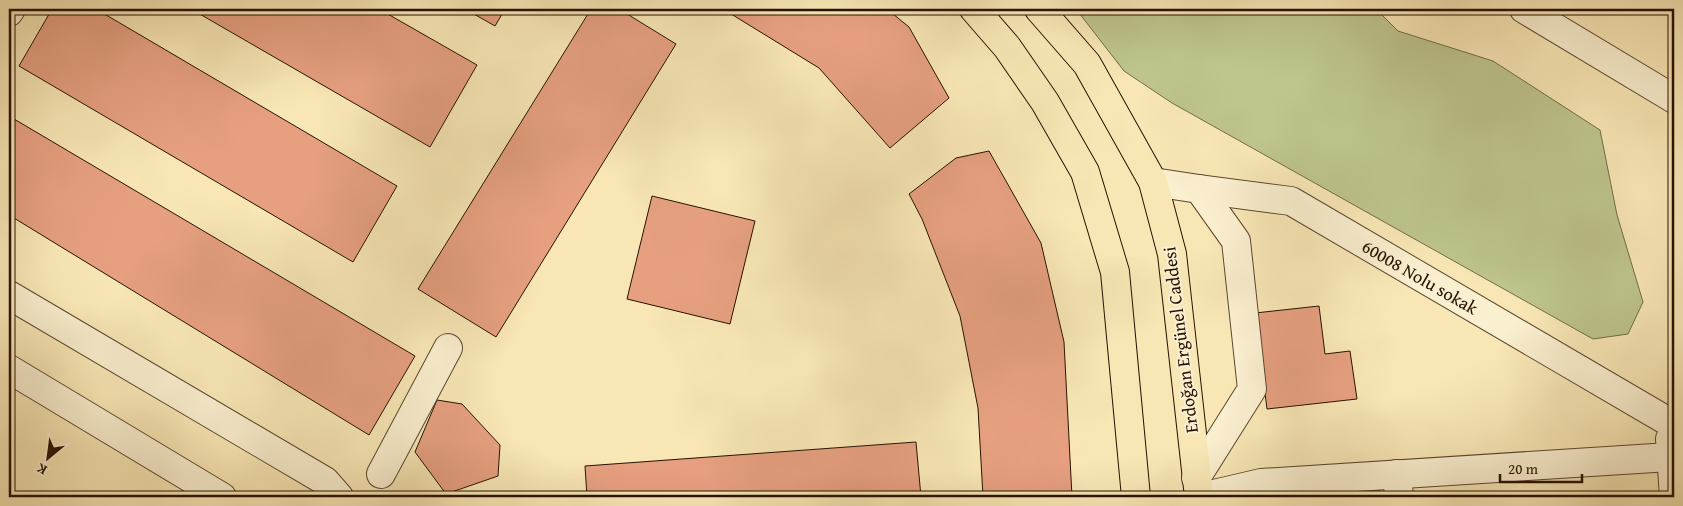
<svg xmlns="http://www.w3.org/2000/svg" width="1683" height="506" font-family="'Gentium Book Plus',serif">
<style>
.green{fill:#bec58d;stroke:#726c48}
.building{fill:#e6a080;stroke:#271202}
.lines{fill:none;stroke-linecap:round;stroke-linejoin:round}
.minor-casing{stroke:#5b472f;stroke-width:30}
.major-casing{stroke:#271202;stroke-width:30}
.minor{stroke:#faefcf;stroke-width:28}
.major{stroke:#f8e7b5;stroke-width:28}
.labels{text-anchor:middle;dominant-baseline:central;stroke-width:4;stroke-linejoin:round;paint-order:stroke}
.street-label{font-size:18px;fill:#271202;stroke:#faefcf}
</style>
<rect width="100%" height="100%" fill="#f8e7b5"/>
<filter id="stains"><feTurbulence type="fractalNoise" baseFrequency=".004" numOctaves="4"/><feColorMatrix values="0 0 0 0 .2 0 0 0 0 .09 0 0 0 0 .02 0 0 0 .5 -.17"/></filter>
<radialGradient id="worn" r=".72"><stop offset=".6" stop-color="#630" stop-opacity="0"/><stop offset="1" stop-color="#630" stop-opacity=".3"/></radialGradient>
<path class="green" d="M1076 9H1376L1398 31 1493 61 1600 130 1617 215 1643 302 1628 334 1593 339 1172 103 1124 71Z"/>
<g class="building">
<path d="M52 9H96L397 186 353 262 19 66Z"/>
<path d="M191 9H379L477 65 430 147Z"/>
<path d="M465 9H505L495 26Z"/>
<path d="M591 9H619L676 44 496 337 418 289Z"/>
<path d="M723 9H887L909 27 949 98 890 148 819 68Z"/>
<path d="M9 116 415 356 369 435 9 215Z"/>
<path d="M989 151 1041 243 1064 342 1072 497H983L978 408 960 316 922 219 909 194 956 158Z"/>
<path d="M652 196 755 221 730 324 627 299Z"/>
<path d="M1319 306 1325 354 1350 351 1357 399 1267 409 1255 313Z"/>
<path d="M437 400 462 404 500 445 498 476 446 494 415 452Z"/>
<path d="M916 442 921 497H587L585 466Z"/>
<path d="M1378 483 1381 497H1348L1346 487Z"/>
<path d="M1331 488 1333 497H1306L1305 491Z"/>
<path d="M1571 494V497H1540V496Z"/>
</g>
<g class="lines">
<defs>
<g id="minor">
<path d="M1524 9 1674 99"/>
<path d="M9 12 11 9"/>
<path d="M1153 182 1199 189 1291 201 1669 422"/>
<path d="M9 295 325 481 339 497"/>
<path d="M9 369 222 497"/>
<path d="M1670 439 1674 497"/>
<path d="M381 474 448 348"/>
<path d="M1397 474 1399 497"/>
<path d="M1196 478 1252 389 1236 241 1199 189"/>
<path d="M1201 497 1261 483 1670 457"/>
</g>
<g id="major">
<path d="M974 9 1007 47 1045 102 1085 172 1115 272 1136 497"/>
<path d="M1039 9 1087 64 1153 182 1172 254 1199 497"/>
</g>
</defs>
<use href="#minor" class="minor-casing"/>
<use href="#major" class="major-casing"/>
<use href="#minor" class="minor"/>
<use href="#major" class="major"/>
</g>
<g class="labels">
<g class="street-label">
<text transform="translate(1420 277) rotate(30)">60008 Nolu sokak</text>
<text transform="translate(1180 340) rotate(-97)">Erdoğan Ergünel Caddesi</text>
</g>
</g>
<rect width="1683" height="506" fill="none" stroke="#f8e7b5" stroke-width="30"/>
<rect x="10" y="10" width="1663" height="486" fill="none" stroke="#271202" stroke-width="2.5"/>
<rect x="15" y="15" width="1653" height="476" fill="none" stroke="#271202"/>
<g transform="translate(48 458) rotate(209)" stroke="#faefcf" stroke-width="4" paint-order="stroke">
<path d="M0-4L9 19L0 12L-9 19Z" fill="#271202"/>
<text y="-8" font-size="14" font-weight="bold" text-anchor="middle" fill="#271202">K</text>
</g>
<path d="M1500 474v8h82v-8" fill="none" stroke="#271202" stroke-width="2.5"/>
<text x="1508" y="474" font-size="15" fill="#271202" stroke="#faefcf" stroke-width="4" paint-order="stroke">20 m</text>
<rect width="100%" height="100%" filter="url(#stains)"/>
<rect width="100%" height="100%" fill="url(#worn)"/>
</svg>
